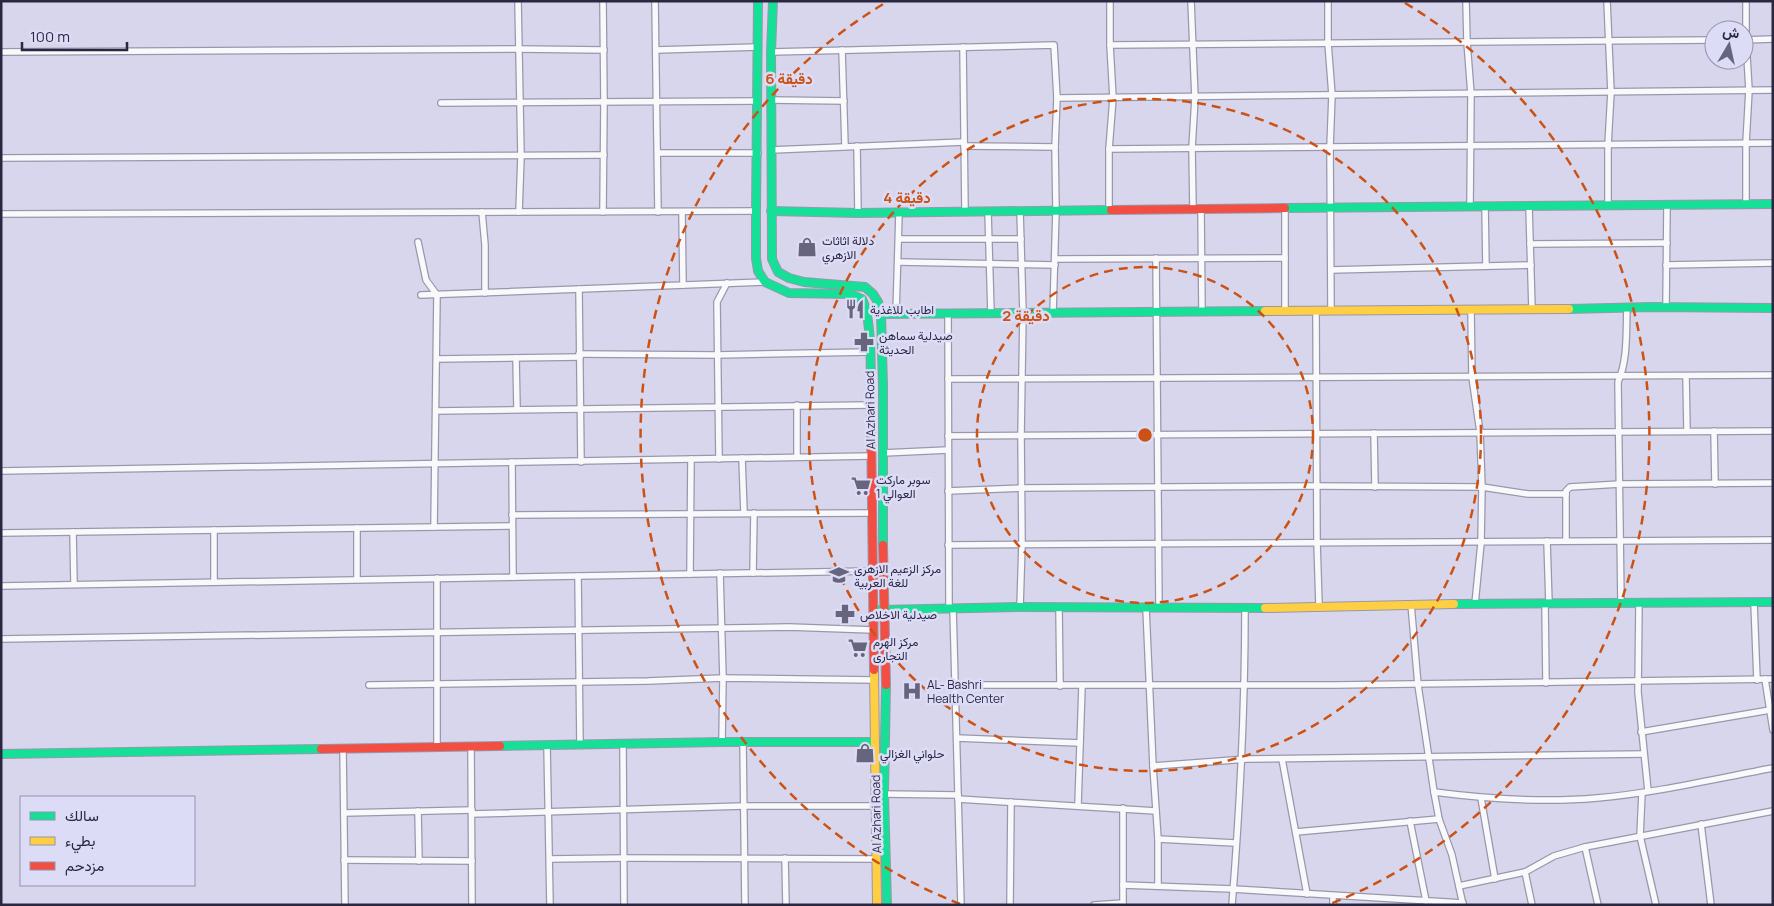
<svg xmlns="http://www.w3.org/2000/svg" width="1774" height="906" font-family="Manrope,Vazirmatn,sans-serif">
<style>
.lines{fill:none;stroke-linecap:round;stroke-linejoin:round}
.street-casing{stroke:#9997ab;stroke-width:8}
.fast-casing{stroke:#9997ab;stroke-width:10}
.slow-casing{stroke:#9997ab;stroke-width:10}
.jam-casing{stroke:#9997ab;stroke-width:10}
.street{stroke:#f9f9fc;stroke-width:5.5}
.fast{stroke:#16e098;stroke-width:8}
.slow{stroke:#ffcf43;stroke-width:8}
.jam{stroke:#f24e42;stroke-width:8}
.ring{fill:none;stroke:#cc5214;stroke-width:2.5;stroke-dasharray:9 6}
.labels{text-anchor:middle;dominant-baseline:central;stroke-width:5;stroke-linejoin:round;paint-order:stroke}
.poi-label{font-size:12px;fill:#2a2741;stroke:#dddcf7;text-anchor:start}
.street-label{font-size:12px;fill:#2a2741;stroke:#dddcf7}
.centre{fill:#cc5214;stroke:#dddcf7;stroke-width:2.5}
.ring-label{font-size:15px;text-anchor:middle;font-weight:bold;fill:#cc5214;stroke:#dddcf7;stroke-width:5;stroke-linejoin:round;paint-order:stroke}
</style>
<rect width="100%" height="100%" fill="#d8d6ec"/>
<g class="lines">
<defs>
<g id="street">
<path d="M518 1 521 156 519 212"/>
<path d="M603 1 604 102 603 212"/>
<path d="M655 1 658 212"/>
<path d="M1191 1 1195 98 1192 148 1193 209"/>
<path d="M1328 1V43L1332 95 1330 147 1331 311"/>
<path d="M1466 1 1467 42 1471 94 1470 207"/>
<path d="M1607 1 1611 92 1608 145V206"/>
<path d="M1744 40 1773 39"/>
<path d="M1110 45 1714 40"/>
<path d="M963 47 965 211"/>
<path d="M656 50 758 47"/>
<path d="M842 50 845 146"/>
<path d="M1 52 519 49 604 50"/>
<path d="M771 52 1054 45 1057 98 1055 147 1056 210 1053 313"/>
<path d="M1057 98 1773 90"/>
<path d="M771 100 844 101"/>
<path d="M441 103 758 101"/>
<path d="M857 146 858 213"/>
<path d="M964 146 1055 147"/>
<path d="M1109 149 1773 143"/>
<path d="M771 150 964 142"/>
<path d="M658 153H758"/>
<path d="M1 158 604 155"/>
<path d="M1746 204V143L1749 90 1746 40V1"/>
<path d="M1485 206 1486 266"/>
<path d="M1529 207 1532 309"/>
<path d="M1285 208V311"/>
<path d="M1201 209 1202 312"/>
<path d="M1109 210V149L1113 98 1110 45V1"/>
<path d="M482 212 485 245V293"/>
<path d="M682 212 683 285"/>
<path d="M988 212 991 313"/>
<path d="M1 214 756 211"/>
<path d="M899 239H1021"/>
<path d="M418 242 426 280 437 295 434 527"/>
<path d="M1530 244 1667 243"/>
<path d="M1156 258 1159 608"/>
<path d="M1055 259 1285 258"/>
<path d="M898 262 1055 265"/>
<path d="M1666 265 1773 263"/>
<path d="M1331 270 1531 265"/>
<path d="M579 289 581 462"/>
<path d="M421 295 765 282"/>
<path d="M1666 308 1667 205"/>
<path d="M1471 310 1472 377 1480 432 1482 487 1481 543 1475 604"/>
<path d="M1316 311 1317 542 1319 605"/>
<path d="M896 314 899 213"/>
<path d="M948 314 949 608"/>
<path d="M579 354 717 355 869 352"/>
<path d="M516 358 517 409"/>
<path d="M437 359 580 357"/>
<path d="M1686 376 1687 431"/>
<path d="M948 379 1773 375"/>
<path d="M436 411 870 405"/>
<path d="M1714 431 1715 484"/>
<path d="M1374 433 1375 487"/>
<path d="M948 436 1773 431"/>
<path d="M883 453 948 450"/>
<path d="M797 457V405"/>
<path d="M742 458 744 513"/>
<path d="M719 459 717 302 727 283"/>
<path d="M512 462 513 577"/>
<path d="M1 471 871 456"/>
<path d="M948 491 1022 488 1316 486 1482 487 1528 494H1566"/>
<path d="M512 515 872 513"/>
<path d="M357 528V579"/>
<path d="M214 530V582"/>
<path d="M73 532 74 584"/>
<path d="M1 533 512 526"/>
<path d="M1547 541 1549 604"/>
<path d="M1566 541V491L1570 487 1620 484 1773 483"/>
<path d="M948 545 1773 540"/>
<path d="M720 573 723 678 722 742"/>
<path d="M753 573 754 513"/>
<path d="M690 574 691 459"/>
<path d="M578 576 580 745"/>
<path d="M1 586 872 571"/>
<path d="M1621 603 1618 382C1628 360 1626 331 1627 307"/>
<path d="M1639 603 1638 692 1648 791"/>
<path d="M1754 603 1757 680"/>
<path d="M1411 604 1418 685 1434 792 1439 819 1452 855 1463 905"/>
<path d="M1545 604 1546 683"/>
<path d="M1020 607 1022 544 1021 435 1023 313 1020 211"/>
<path d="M953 608 961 905"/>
<path d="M1059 608 1060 686"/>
<path d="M1146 608 1153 766 1158 839V886"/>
<path d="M1 639 789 627 873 630"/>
<path d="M1765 679 1773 730"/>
<path d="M369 685 648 681 723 678 874 680"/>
<path d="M955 685H1335L1773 679"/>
<path d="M1641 732 1770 710"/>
<path d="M957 738 1080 743"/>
<path d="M743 742 745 905"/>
<path d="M547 745 550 905"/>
<path d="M623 745 624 905"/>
<path d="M471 746 472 905"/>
<path d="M437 747V578"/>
<path d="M343 748 345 905"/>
<path d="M1282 759 1307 894"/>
<path d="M1153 766 1247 759 1644 754"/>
<path d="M1434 792C1488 799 1542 803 1597 798 1656 793 1714 779 1773 768"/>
<path d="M1642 793 1640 836 1656 905"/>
<path d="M884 794 958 795"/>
<path d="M1481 798 1495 879"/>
<path d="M958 799 1156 811"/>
<path d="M1078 805 1082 686"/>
<path d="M418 811 419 861"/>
<path d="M344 813 472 810"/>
<path d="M472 814 744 806H876"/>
<path d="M1410 821 1426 901"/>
<path d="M1701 824 1711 905"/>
<path d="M1296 832 1439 819"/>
<path d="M1158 839 1235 843"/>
<path d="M1585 847 1598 905"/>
<path d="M785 858 786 905"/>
<path d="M550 859 624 858 877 859"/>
<path d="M344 860 472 861"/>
<path d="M1525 872 1532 905"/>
<path d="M1123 885 1233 889 1463 903"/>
<path d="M1459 886 1525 872 1554 856 1585 847 1773 811"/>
<path d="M1010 905 1011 802"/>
<path d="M1094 905 1123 903"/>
<path d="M1123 905V808"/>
<path d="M1232 905C1240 806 1245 707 1245 608"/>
<path d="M1333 905V896"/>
</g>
<g id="fast">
<path d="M758 1 756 211V258L758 271 765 282 789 293 850 294 862 299C874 322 870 393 871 421"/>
<path d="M773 1 771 52 772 259 778 272 789 278 804 282 865 287 873 294 878 302 881 314 883 386V545"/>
<path d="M1285 208 1773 204"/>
<path d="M771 211 858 213 1111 210"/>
<path d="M1569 309 1650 307 1773 308"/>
<path d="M881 314 1265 311"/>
<path d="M1454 604 1773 602"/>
<path d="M880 610 1020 607 1265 608"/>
<path d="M886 685 884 794 887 905"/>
<path d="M500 746 722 742H875"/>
<path d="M1 754 321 749"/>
</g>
<g id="slow">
<path d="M1265 311 1569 309"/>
<path d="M1265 608 1454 604"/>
<path d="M874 670 877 905"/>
</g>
<g id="jam">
<path d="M1111 210 1285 208"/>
<path d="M871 421 874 670"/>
<path d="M883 545 886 685"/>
<path d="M321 749 500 746"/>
</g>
</defs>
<use href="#street" class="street-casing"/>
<use href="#fast" class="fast-casing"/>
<use href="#slow" class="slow-casing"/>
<use href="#jam" class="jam-casing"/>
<use href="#street" class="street"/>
<use href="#fast" class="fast"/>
<use href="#slow" class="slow"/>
<use href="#jam" class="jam"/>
</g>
<g class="ring">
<circle cx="1145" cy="435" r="168"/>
<circle cx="1145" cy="435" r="336"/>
<path d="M960 904A504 504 0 0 1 885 3M1405 3A504 504 0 0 1 1330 904"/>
</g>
<defs>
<symbol id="shop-bare" viewBox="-9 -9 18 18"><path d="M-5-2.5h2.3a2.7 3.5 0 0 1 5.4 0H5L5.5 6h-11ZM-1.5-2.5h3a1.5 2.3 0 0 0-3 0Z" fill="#67647d" stroke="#dddcf7" stroke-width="2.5" paint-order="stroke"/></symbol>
<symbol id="restaurant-bare" viewBox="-9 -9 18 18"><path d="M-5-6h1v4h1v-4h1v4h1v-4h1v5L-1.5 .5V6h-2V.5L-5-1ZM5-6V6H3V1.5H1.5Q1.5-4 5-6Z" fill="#67647d" stroke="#dddcf7" stroke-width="2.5" paint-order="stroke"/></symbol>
<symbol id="pharmacy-bare" viewBox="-9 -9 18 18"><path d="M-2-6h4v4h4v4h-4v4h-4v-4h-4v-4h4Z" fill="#67647d" stroke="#dddcf7" stroke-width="2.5" paint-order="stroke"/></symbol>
<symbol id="supermarket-bare" viewBox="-9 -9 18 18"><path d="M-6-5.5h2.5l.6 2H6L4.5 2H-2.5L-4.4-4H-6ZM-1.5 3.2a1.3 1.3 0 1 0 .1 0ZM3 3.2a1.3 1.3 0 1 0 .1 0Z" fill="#67647d" stroke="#dddcf7" stroke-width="2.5" paint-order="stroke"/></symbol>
<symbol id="university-bare" viewBox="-9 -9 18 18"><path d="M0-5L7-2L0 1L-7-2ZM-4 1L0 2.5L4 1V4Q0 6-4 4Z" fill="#67647d" stroke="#dddcf7" stroke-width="2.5" paint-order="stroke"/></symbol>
<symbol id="hospital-bare" viewBox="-9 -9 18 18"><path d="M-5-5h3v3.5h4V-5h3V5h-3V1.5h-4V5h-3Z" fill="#67647d" stroke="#dddcf7" stroke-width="2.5" paint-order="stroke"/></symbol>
</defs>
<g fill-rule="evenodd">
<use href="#shop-bare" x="793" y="233" width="28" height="28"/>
<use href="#restaurant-bare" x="841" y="295" width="28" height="28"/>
<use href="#pharmacy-bare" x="850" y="328" width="28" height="28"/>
<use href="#supermarket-bare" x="847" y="472" width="28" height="28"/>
<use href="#university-bare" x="825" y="561" width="28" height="28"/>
<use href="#pharmacy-bare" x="831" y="600" width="28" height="28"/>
<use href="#supermarket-bare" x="844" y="634" width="28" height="28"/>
<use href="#hospital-bare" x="898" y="677" width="28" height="28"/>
<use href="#shop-bare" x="851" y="739" width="28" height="28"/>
</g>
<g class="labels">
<g class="poi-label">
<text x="822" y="240">دلالة اثاثات<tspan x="822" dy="14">الازهري</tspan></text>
<text x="870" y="309">اطابب للاغذية</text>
<text x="879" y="335">صيدلية سماهن<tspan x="879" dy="14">الحديثة</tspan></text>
<text x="876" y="479">سوبر ماركت<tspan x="876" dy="14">العوالي 1</tspan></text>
<text x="854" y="568">مركز الزعيم الازهري<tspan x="854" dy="14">للغة العربية</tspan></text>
<text x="860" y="614">صيدلية الاخلاص</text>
<text x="873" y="641">مركز الهرم<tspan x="873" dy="14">التجارى</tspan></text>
<text x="927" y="684">AL- Bashri<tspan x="927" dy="14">Health Center</tspan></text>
<text x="880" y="753">حلواني الغزالي</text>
</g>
<g class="street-label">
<text transform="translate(870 410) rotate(-91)">Al Azhari Road</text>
<text transform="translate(876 814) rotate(-91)">Al Azhari Road</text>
</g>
</g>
<circle cx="1145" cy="435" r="8" class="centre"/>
<g class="ring-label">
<text x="789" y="84">6 دقيقة</text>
<text x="907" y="203">4 دقيقة</text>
<text x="1026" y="321">2 دقيقة</text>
</g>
<rect width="1774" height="906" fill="none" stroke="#2a2741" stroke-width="5"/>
<rect x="20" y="796" width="175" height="90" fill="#dddcf7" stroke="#9594ae"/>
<rect x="30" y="812" width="25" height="8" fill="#16e098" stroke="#9594ae"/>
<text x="65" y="821" font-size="15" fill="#2a2741">سالك</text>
<rect x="30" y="837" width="25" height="8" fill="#ffcf43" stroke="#9594ae"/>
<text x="65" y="846" font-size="15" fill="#2a2741">بطيء</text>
<rect x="30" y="862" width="25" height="8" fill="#f24e42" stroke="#9594ae"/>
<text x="65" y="871" font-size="15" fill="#2a2741">مزدحم</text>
<g transform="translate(1729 45) rotate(9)"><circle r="24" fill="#dddcf7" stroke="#9594ae"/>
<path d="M0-4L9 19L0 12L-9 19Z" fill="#67647d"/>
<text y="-8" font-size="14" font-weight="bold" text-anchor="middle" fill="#2a2741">ش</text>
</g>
<path d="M22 42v8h105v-8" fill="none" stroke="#2a2741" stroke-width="2.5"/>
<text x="30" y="42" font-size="15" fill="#2a2741" stroke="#dddcf7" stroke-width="4" paint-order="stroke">100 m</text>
</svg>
